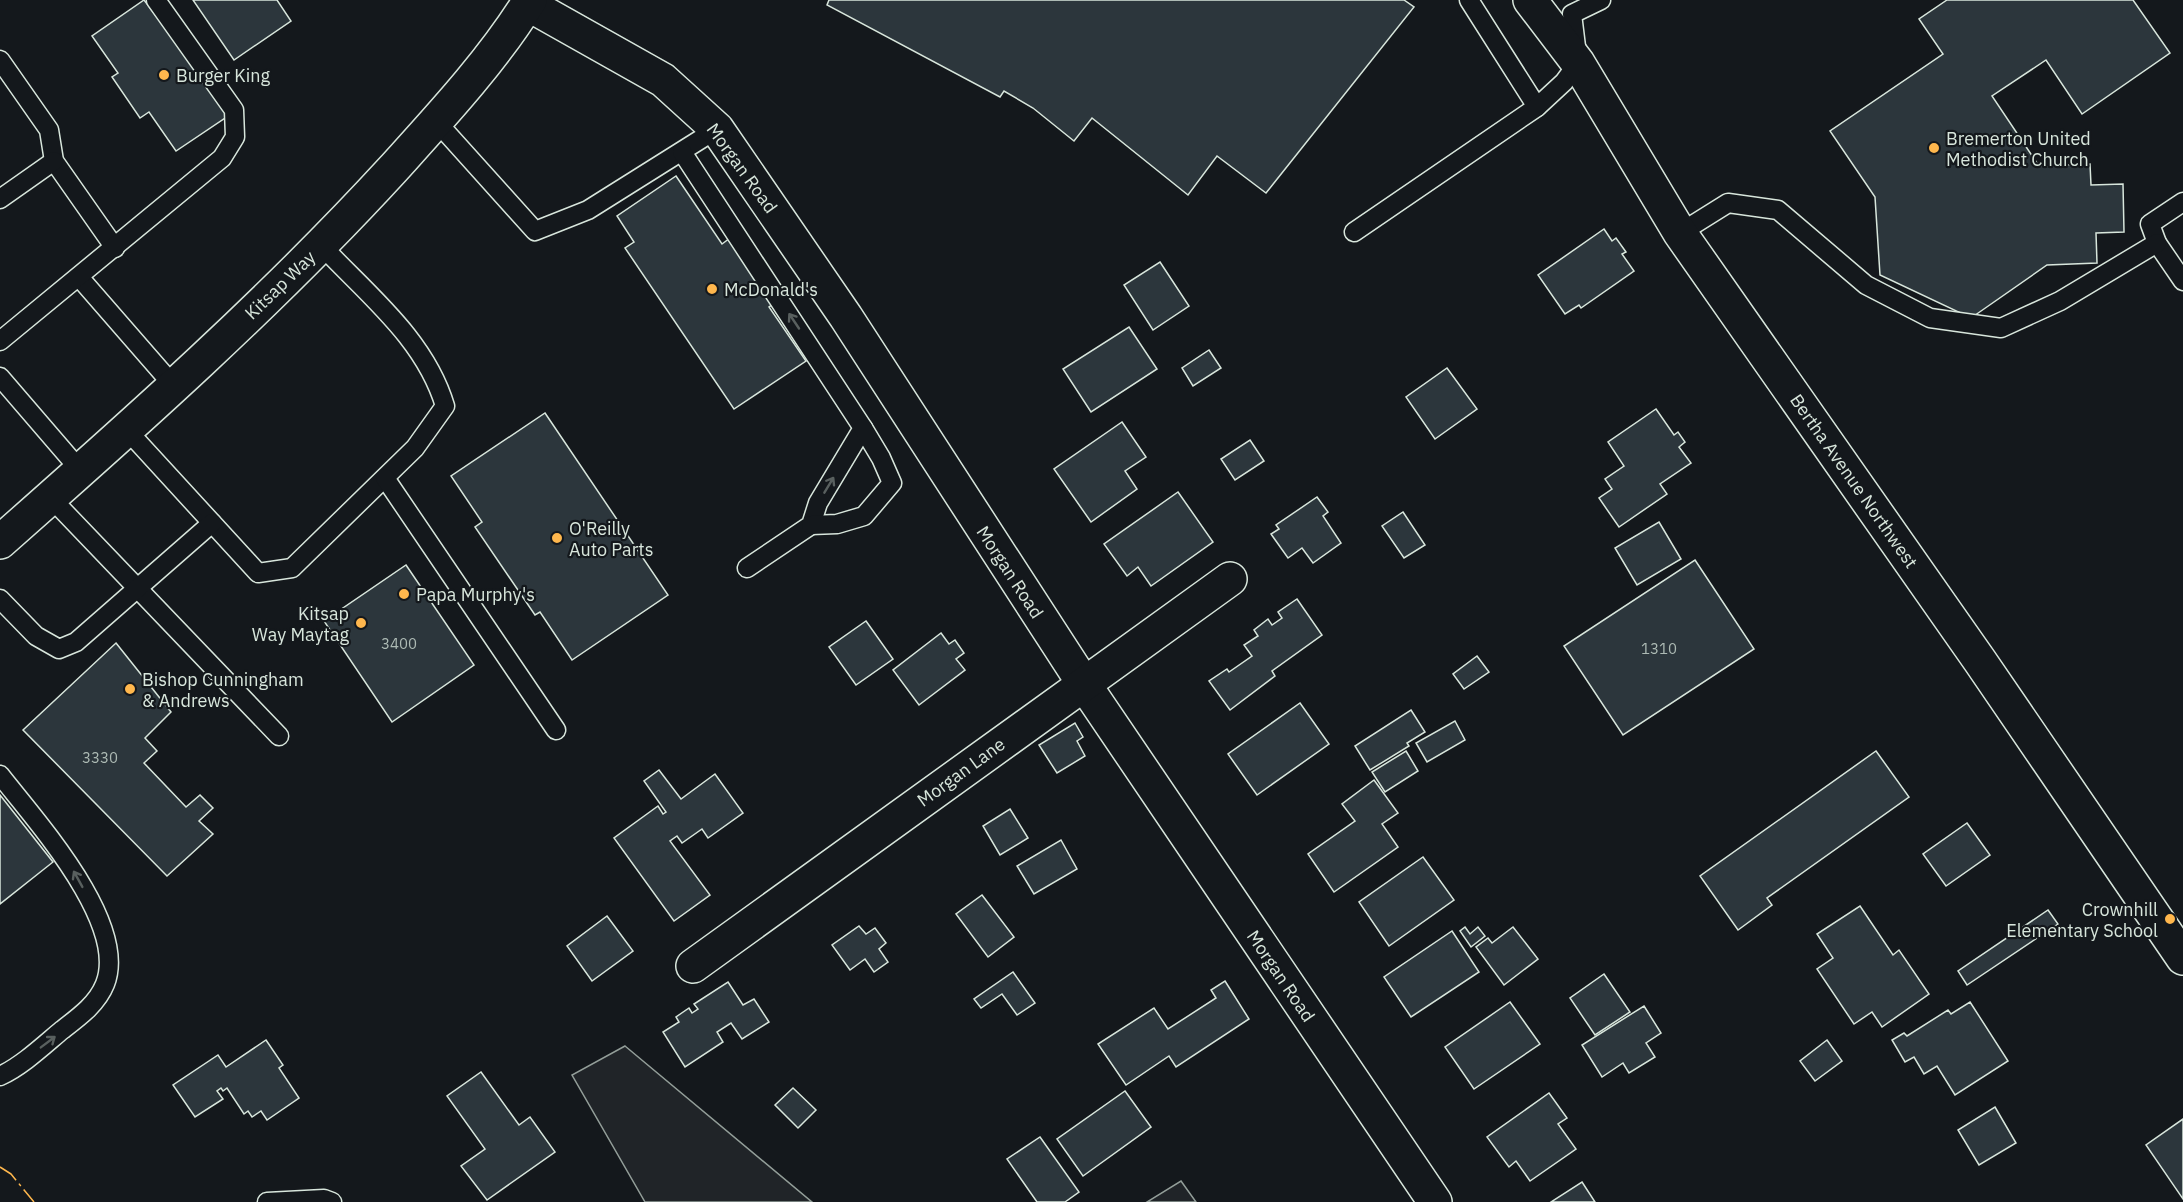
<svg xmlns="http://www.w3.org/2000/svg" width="2183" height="1202" font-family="'IBM Plex Sans',sans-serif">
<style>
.green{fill:#202428;stroke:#939e99;stroke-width:1.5}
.building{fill:#2c363c;stroke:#d8e6dc;stroke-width:1.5}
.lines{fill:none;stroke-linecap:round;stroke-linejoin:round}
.lane-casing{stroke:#d8e6dc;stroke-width:21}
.street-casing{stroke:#d8e6dc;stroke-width:36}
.primary-casing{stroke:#d8e6dc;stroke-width:36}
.lane{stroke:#14181c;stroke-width:18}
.street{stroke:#14181c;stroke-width:33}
.primary{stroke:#14181c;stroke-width:33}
.power{stroke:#ffb74d;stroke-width:1.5;stroke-dasharray:21 4.5 3 4.5;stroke-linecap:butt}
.oneway{stroke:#59605f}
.poi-dot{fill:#ffb74d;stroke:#14181c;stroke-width:2}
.labels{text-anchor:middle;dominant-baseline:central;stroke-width:4.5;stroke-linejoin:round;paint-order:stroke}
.number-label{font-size:15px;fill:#adbab4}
.poi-label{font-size:18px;fill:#d8e6dc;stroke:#14181c;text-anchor:start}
.street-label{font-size:18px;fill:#d8e6dc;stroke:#14181c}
</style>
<rect width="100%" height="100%" fill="#14181c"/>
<g class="green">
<path d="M625 1046 812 1202H645L572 1075Z"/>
<path d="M1181 1181 1196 1202H1147Z"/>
</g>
<g class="building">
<path d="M144 0 231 114 176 151 149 112 140 118 112 77 118 73 92 36Z"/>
<path d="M193 0H277L291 21 234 60Z"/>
<path d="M829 0H1404L1414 7 1266 193 1217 156 1188 195 1092 118 1074 141 1033 108 1004 91 1000 97 827 5Z"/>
<path d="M1947 0H2133L2170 53 2082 114 2046 60 1992 96 2039 166 2090 164 2091 185 2123 184 2124 232 2096 233 2097 263 2047 265 1971 318 1880 275 1875 197 1830 131 1943 54 1919 19Z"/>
<path d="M676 176 722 244 734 235 779 300 769 307 806 361 734 409 625 248 634 242 617 216Z"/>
<path d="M1604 229 1612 241 1616 238 1626 252 1622 254 1634 271 1581 308 1579 305 1565 314 1538 275Z"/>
<path d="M1160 262 1189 306 1153 330 1124 285Z"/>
<path d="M1129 327 1157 369 1091 412 1063 369Z"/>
<path d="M1209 350 1221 368 1193 386 1182 368Z"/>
<path d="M1447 368 1477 409 1435 439 1406 397Z"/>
<path d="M1656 409 1674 435 1678 432 1685 442 1679 447 1691 463 1660 484 1667 494 1619 527 1599 498 1612 489 1605 479 1624 466 1608 442Z"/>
<path d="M545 413 668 595 572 660 540 612 535 615 475 527 482 522 451 476Z"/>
<path d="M1122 422 1146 457 1125 471 1137 489 1091 522 1054 469Z"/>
<path d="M1250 440 1264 461 1235 480 1221 459Z"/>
<path d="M1178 492 1213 542 1151 586 1138 567 1127 576 1104 544Z"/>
<path d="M1317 497 1328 512 1323 516 1341 543 1313 563 1302 548 1288 558 1271 534 1279 529 1276 525Z"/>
<path d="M1403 512 1425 545 1404 558 1382 526Z"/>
<path d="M1659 522 1681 559 1637 585 1615 548Z"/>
<path d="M1695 560 1754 649 1623 735 1564 646Z"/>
<path d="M406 565 474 665 392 722 324 621Z"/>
<path d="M1297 599 1322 635 1272 671 1275 676 1230 710 1209 681 1227 669 1229 672 1252 656 1244 645 1258 636 1254 630 1268 619 1272 625 1282 618 1278 612Z"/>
<path d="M866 621 893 659 856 685 829 647Z"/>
<path d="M941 633 949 644 955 640 964 653 956 659 965 670 919 705 893 670Z"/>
<path d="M116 643 171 712 145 738 157 751 144 763 186 807 200 795 213 808 199 821 213 834 167 876 23 730Z"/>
<path d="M1477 656 1489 672 1464 689 1453 674Z"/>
<path d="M1300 703 1329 744 1257 795 1228 754Z"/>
<path d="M1411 710 1425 732 1407 743 1409 746 1370 770 1355 746Z"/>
<path d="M1455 721 1465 740 1427 762 1416 743Z"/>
<path d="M1075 723 1083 737 1077 741 1085 756 1057 773 1039 745Z"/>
<path d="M1406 751 1418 771 1385 792 1372 772Z"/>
<path d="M1876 751 1909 797 1767 898 1772 905 1738 930 1700 876Z"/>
<path d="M659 770 681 799 715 774 743 813 708 838 702 829 682 843 677 836 670 841 710 895 674 921 614 838 658 806 663 814 666 812 644 781Z"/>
<path d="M1374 780 1398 813 1382 824 1398 847 1334 892 1308 854 1355 821 1342 804Z"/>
<path d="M0 795 53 862 0 904Z"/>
<path d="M1010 809 1028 838 1000 855 983 826Z"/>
<path d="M1967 823 1990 855 1946 886 1923 854Z"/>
<path d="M1061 840 1077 869 1034 894 1017 866Z"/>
<path d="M1423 857 1454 900 1389 946 1359 902Z"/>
<path d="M982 895 1014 937 988 957 956 914Z"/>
<path d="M1860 906 1893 955 1899 950 1929 994 1882 1027 1872 1012 1854 1024 1817 969 1833 958 1817 934Z"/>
<path d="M2048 910 2058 924 1967 985 1958 971Z"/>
<path d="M607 916 633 951 592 981 567 946Z"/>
<path d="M859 926 866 934 875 928 886 943 879 949 888 962 874 972 865 959 850 970 832 945Z"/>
<path d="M1465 927 1470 934 1478 927 1485 936 1471 947 1460 931Z"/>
<path d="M1513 927 1538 959 1504 985 1476 947 1488 938 1492 943Z"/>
<path d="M1452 931 1479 972 1411 1017 1384 977Z"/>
<path d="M1013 972 1035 1003 1017 1015 1002 994 981 1008 974 999Z"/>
<path d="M1604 974 1630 1012 1595 1035 1570 998Z"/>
<path d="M1225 981 1249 1019 1176 1067 1169 1056 1126 1085 1098 1044 1154 1008 1168 1029 1216 998 1211 990Z"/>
<path d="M728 982 743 1005 754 999 769 1022 742 1039 731 1023 717 1032 723 1042 685 1067 663 1032 679 1022 676 1017 689 1008 692 1013 698 1009 694 1004Z"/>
<path d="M1510 1002 1540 1044 1474 1089 1445 1047Z"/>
<path d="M1970 1002 2008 1061 1955 1095 1937 1066 1924 1074 1914 1057 1905 1062 1892 1040 1904 1033 1907 1036 1948 1010 1951 1014Z"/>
<path d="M1644 1006 1661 1033 1646 1043 1655 1057 1629 1073 1623 1063 1602 1077 1582 1045Z"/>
<path d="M266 1040 283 1065 279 1068 299 1098 267 1120 261 1111 252 1117 248 1111 244 1114 227 1088 223 1091 221 1088 217 1091 223 1099 195 1117 173 1085 218 1055 226 1067Z"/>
<path d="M1827 1040 1842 1061 1815 1081 1800 1061Z"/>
<path d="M481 1072 519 1125 530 1117 555 1152 487 1200 461 1166 485 1149 447 1096Z"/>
<path d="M793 1088 816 1110 798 1128 775 1105Z"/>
<path d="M1125 1091 1151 1127 1083 1176 1057 1139Z"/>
<path d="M1549 1093 1567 1118 1558 1124 1576 1149 1530 1181 1516 1161 1509 1167 1487 1137Z"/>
<path d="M1995 1107 2016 1143 1979 1165 1958 1130Z"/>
<path d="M2183 1119V1199L2146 1145Z"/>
<path d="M1040 1137 1079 1192 1065 1202H1037L1007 1159Z"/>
<path d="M1582 1182 1595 1202H1551Z"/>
</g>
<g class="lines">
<defs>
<g id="lane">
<path d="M1469 0 1537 107"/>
<path d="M0 60 49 130 54 161 115 248"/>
<path d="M436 121 535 231 588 210 717 129"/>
<path d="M682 152 863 428 818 503 811 525 747 568"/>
<path d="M0 199 54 161"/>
<path d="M2183 202 2150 224 2157 243 2183 281"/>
<path d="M1354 232 1537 107 1564 82 1578 63 1572 14 1601 0"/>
<path d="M1680 233 1728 203 1778 210 1866 285 1930 318 2001 328 2060 301 2157 243"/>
<path d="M79 277 173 385"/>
<path d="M0 341 222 158 235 137 234 110 156 0"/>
<path d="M0 377 80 470"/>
<path d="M126 429 258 573 292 568 415 448 445 406C425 339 368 295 322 246"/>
<path d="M385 478 556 730"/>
<path d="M50 497 279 736"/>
<path d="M811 525 837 524 864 516 892 483 881 458 863 428"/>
<path d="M0 599 36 636 59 649 76 642 212 523"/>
<path d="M0 775C35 820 129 923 105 984 97 1004 79 1017 62 1030 44 1045 22 1066 0 1076"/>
<path d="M267 1202 324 1199 332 1202"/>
</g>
<g id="street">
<path d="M1530 0 1578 63 1680 233 1980 661 2183 958"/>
<path d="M528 4 663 80 717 129 846 317 1084 684 1435 1202"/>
<path d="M693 966 1230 579"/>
</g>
<path id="primary" d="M0 542C135 423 271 302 393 169 440 117 493 60 530 0"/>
</defs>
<use href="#lane" class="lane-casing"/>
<use href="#street" class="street-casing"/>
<use href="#primary" class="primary-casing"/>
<use href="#lane" class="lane"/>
<use href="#street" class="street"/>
<use href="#primary" class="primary"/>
<path class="power" d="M0 1167 11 1174 34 1202"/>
</g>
<defs><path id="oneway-shaft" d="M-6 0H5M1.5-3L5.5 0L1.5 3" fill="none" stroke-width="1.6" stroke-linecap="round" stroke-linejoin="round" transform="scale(1.5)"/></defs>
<g class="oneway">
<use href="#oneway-shaft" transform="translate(794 321) rotate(-124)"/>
<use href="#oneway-shaft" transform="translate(829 485) rotate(-59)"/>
<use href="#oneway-shaft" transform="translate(78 879) rotate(-119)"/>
<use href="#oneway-shaft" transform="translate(48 1042) rotate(-37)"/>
</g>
<g class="poi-dot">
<circle cx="164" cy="75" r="6"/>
<circle cx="1934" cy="148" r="6"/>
<circle cx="712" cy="289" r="6"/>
<circle cx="557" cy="538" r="6"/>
<circle cx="404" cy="594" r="6"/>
<circle cx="361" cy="623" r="6"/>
<circle cx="130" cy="689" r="6"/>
<circle cx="2170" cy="919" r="6"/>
</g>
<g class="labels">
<g class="number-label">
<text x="399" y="643">3400</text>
<text x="1659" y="648">1310</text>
<text x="100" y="757">3330</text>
</g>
<g class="poi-label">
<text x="176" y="75">Burger King</text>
<text x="1946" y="138">Bremerton United<tspan x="1946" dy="21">Methodist Church</tspan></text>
<text x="724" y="289">McDonald's</text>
<text x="569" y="528">O'Reilly<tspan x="569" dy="21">Auto Parts</tspan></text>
<text x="416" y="594">Papa Murphy's</text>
<text x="349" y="613" text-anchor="end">Kitsap<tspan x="349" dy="21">Way Maytag</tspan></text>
<text x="142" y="679">Bishop Cunningham<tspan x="142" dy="21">&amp; Andrews</tspan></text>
<text x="2158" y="909" text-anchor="end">Crownhill<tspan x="2158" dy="21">Elementary School</tspan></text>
</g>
<g class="street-label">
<text transform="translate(742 168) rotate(54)">Morgan Road</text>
<text transform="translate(280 285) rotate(-44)">Kitsap Way</text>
<text transform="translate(1854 481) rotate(55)">Bertha Avenue Northwest</text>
<text transform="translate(1010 572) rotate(57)">Morgan Road</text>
<text transform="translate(961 772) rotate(-36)">Morgan Lane</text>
<text transform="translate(1281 976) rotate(56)">Morgan Road</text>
</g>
</g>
</svg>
